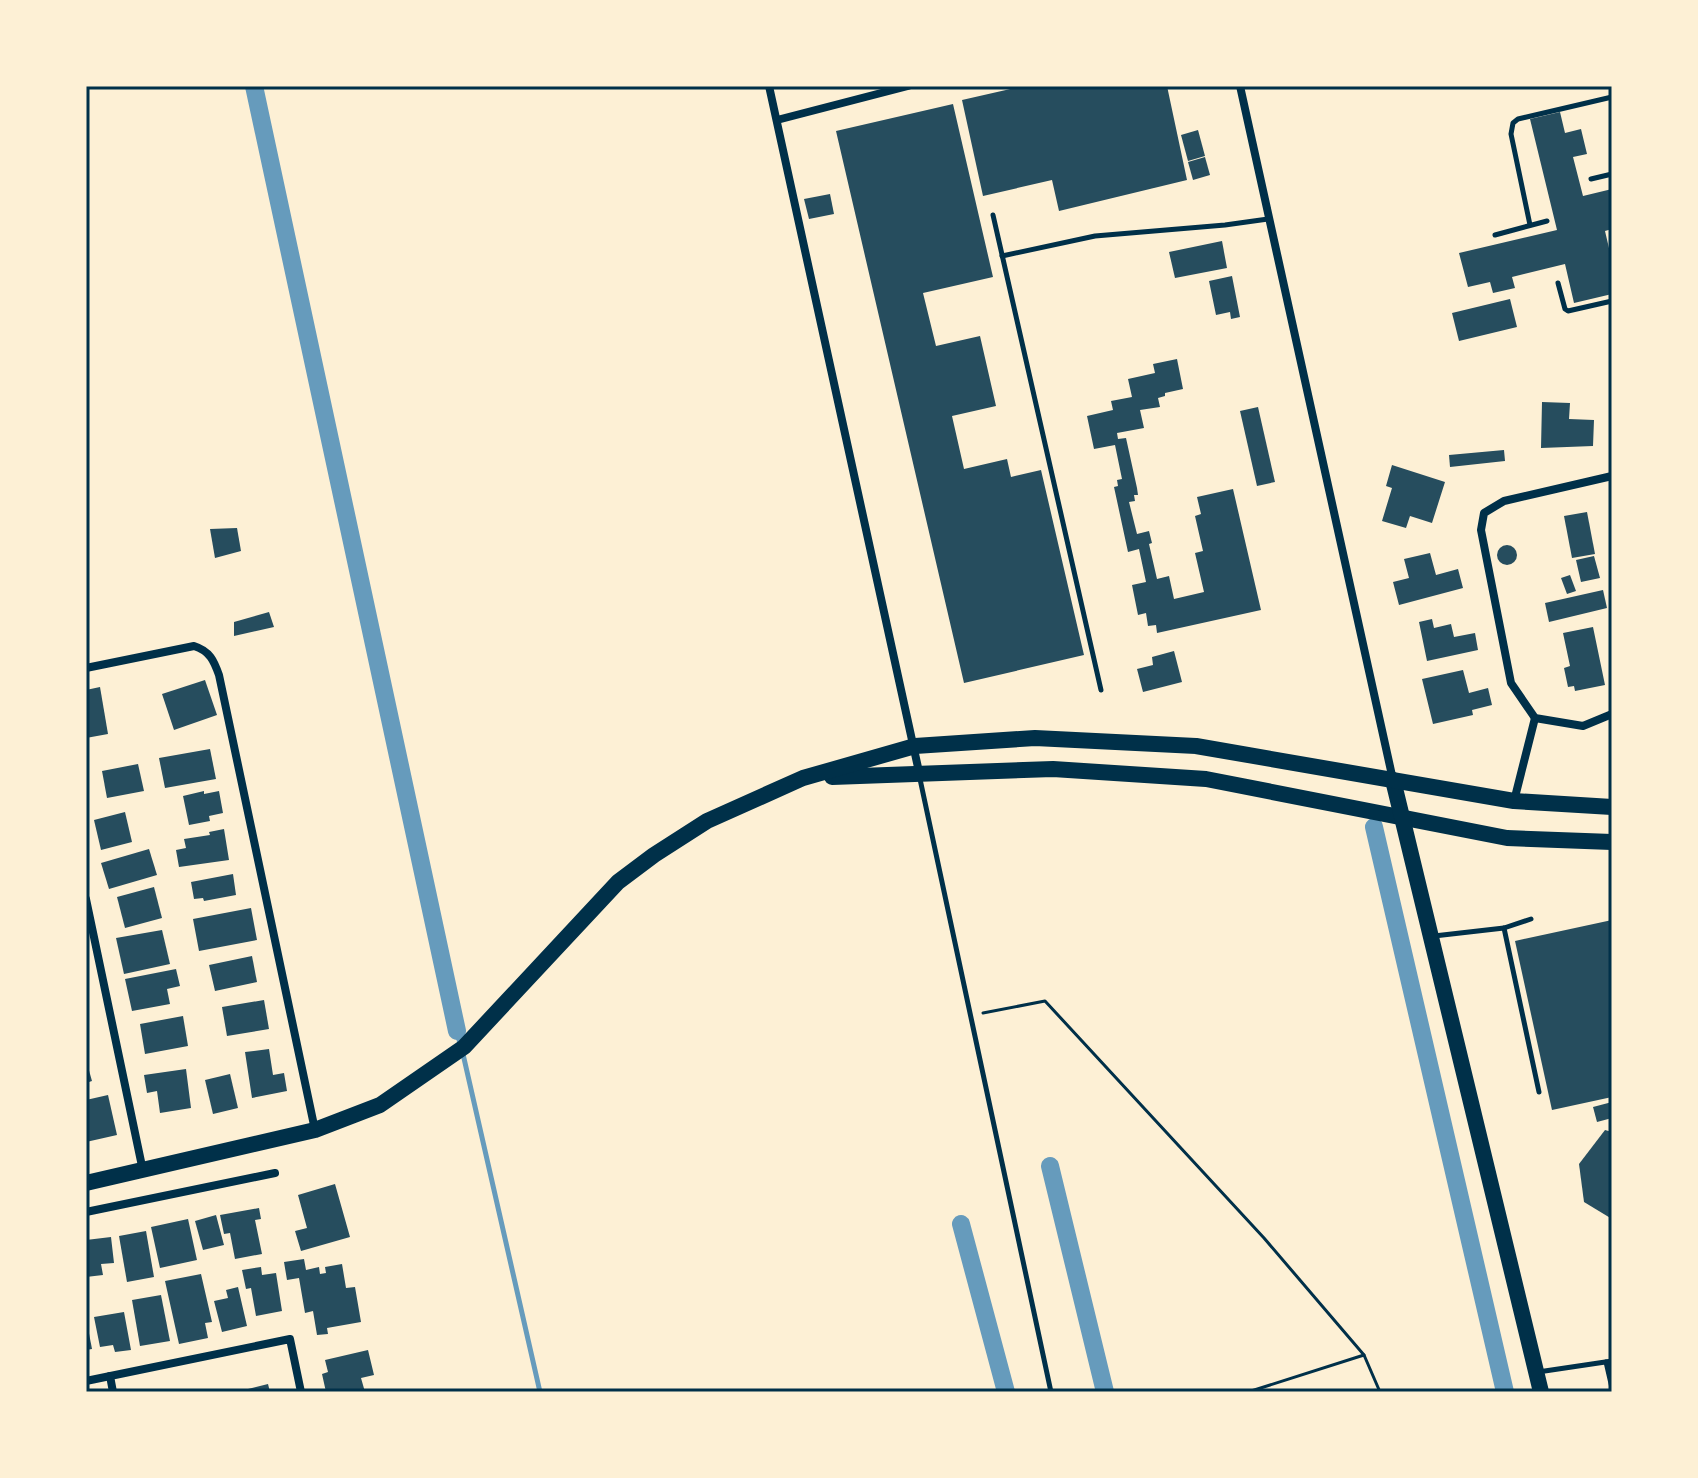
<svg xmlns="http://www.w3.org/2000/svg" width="1698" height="1478" font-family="'PT Sans Narrow',sans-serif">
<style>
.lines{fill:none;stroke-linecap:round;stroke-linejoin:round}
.stream{stroke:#669bbc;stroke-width:5}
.canal{stroke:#669bbc;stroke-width:18}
.building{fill:#264d5e}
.path{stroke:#003049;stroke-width:3}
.service{stroke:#003049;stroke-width:5}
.minor{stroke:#003049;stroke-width:8}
.secondary{stroke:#003049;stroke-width:16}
.neatline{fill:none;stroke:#003049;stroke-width:3}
</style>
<rect width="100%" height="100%" fill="#fdf0d5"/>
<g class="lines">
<g class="stream">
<path d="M457 1031 460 1044"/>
<path d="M463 1054 540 1392"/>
</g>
<g class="canal">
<path d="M254 86 457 1031"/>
<path d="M1374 827 1505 1392"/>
<path d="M1050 1166 1105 1392"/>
<path d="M961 1224 1006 1392"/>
</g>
</g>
<g class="building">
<path d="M1023 86H1167L1187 180 1059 211 1052 180 983 196 962 100Z"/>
<path d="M953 104 993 277 923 293 936 346 980 336 996 406 952 416 964 469 1007 459 1011 477 1041 470 1084 655 964 683 836 131Z"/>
<path d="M1560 112 1565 133 1581 129 1587 154 1573 157 1583 196 1612 189V229L1605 231 1612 261V294L1574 303 1565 264 1512 277 1515 288 1493 293 1490 282 1468 287 1459 253 1557 230 1530 119Z"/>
<path d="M1198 130 1205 156 1188 161 1181 135Z"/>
<path d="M1205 157 1210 175 1193 180 1188 162Z"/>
<path d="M830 194 834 214 809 219 804 199Z"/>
<path d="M1222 241 1227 268 1175 278 1169 252Z"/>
<path d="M1232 276 1240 317 1231 319 1230 312 1216 315 1209 281Z"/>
<path d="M1510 299 1517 327 1459 341 1452 313Z"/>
<path d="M1177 359 1183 389 1165 393V396L1158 398 1160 407 1140 410 1144 428 1117 433 1118 439 1126 438 1137 488 1138 495H1134L1135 501 1129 502 1137 534 1149 531 1152 543 1149 544 1157 579 1169 576 1174 599 1204 592 1195 553 1203 551 1195 516 1201 514 1197 497 1233 489 1261 610 1157 633 1156 625 1148 626 1146 613 1138 615 1132 585 1146 582 1139 549 1128 552 1114 487 1118 486 1117 480 1122 479 1115 445 1094 449 1087 416 1113 410 1111 401 1132 397 1128 379 1155 373 1153 364Z"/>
<path d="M1542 402 1570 403 1569 419 1594 420 1593 446 1541 448Z"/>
<path d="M1258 407 1275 482 1257 486 1240 411Z"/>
<path d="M1504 450 1505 461 1450 467 1449 455Z"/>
<path d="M1392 465 1445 482 1432 523 1410 516 1406 528 1382 521 1392 488 1386 486Z"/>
<path d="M1587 512 1595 554 1572 558 1564 516Z"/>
<path d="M237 528 241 551 215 558 210 529Z"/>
<circle cx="1507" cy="555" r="10"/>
<path d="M1430 553 1436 575 1458 569 1463 588 1399 605 1393 582 1409 578 1404 559Z"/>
<path d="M1594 556 1600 578 1581 582 1576 560Z"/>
<path d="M1570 575 1576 591 1567 594 1561 578Z"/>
<path d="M1603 590 1607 608 1549 622 1545 603Z"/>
<path d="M269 612 274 627 234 636V622Z"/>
<path d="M1432 619 1434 628 1451 624 1454 637 1475 633 1478 650 1427 661 1419 622Z"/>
<path d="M1593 627 1605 685 1575 691 1574 686 1568 687 1564 668 1570 666 1563 633Z"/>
<path d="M1174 651 1182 682 1143 692 1137 669 1153 665 1152 657Z"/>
<path d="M1463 670 1469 693 1488 688 1492 705 1472 710 1473 715 1433 724 1422 679Z"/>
<path d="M205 680 217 715 174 730 162 694Z"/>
<path d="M100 687 108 734 86 738V690Z"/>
<path d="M210 749 216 779 165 788 159 758Z"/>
<path d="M138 764 144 791 107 798 102 771Z"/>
<path d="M204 791V794L219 791 223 813 209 816 210 821 189 825 183 796Z"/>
<path d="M125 812 132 842 101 850 94 820Z"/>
<path d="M224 829 229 860 179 867 176 850 186 848 184 839 210 835 209 832Z"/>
<path d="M149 849 157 875 109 889 101 863Z"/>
<path d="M233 874 236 895 204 901 203 898 194 899 191 882Z"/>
<path d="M154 887 162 918 125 928 117 897Z"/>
<path d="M251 908 257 940 199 951 193 919Z"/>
<path d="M1612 920V1097L1552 1110 1515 941Z"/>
<path d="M162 930 170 964 124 974 116 938Z"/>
<path d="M252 956 257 982 215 991 209 965Z"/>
<path d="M176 969 180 986 167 989 170 1004 132 1011 125 979Z"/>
<path d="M264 1000 269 1029 227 1036 222 1007Z"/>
<path d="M183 1016 188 1046 145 1054 140 1024Z"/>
<path d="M269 1049 273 1075 284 1073 287 1091 252 1098 245 1052Z"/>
<path d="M86 1060 92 1081 86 1083Z"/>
<path d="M186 1069 191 1108 160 1113 157 1091 147 1093 144 1075Z"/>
<path d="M230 1074 238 1108 213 1114 205 1080Z"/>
<path d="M108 1095 117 1135 86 1142V1100Z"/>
<path d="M1612 1102V1118L1597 1122 1593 1107Z"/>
<path d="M1605 1130 1612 1132V1219L1584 1202 1579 1164Z"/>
<path d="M335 1184 350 1237 301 1251 295 1231 307 1228 298 1195Z"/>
<path d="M259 1208 261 1219 255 1220 262 1254 235 1259 230 1233 224 1234 220 1215Z"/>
<path d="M216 1215 224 1245 203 1250 195 1221Z"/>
<path d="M188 1219 197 1260 160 1268 151 1227Z"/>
<path d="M146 1231 154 1277 127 1282 119 1236Z"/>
<path d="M111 1237 114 1263 101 1264 103 1275 86 1277V1240Z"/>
<path d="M304 1259 306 1270 319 1267 320 1274 326 1273 325 1267 342 1264 346 1288 355 1287 361 1322 327 1328 328 1334 317 1335 313 1311 305 1313 299 1278 287 1280 284 1262Z"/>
<path d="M261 1267 262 1275 276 1273 282 1311 256 1316 251 1288 246 1289 242 1270Z"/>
<path d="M201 1274 212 1322 205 1323 208 1338 179 1344 165 1281Z"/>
<path d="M238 1287 247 1326 222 1332 214 1301 228 1298 226 1290Z"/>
<path d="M161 1295 170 1341 140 1346 132 1300Z"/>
<path d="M124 1312 131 1350 115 1352 113 1345 100 1347 94 1317Z"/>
<path d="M87 1323 92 1349 86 1350V1324Z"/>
<path d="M368 1350 374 1375 361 1378 365 1392H326L322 1374 328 1372 325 1360Z"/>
<path d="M268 1384 270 1392H240V1391Z"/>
</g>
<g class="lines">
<g class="path">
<path d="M983 1013 1045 1001 1264 1238 1364 1355 1380 1392"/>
<path d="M1248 1392 1364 1355"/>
</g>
<g class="service">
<path d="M1591 179 1612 174"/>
<path d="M993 215 1101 690"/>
<path d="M1530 225 1511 134 1513 123 1518 119 1612 97"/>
<path d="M1495 235 1547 221"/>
<path d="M1002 256 1095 236 1225 225 1268 219"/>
<path d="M1558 283 1565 309 1568 311 1612 301"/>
<path d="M920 779 1051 1392"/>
<path d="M1504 928 1539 1092"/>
<path d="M1434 936 1504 928 1531 919"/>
<path d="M1606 1362 1612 1388"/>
<path d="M1538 1372 1612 1361"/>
</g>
<g class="minor">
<path d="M769 86 919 772"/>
<path d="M1240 86 1393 780"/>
<path d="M777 120 908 86"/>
<path d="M1612 476 1504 501 1484 513 1481 530 1511 683 1535 718 1583 726 1612 714"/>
<path d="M86 668 194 646C210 651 214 661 219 675L315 1130"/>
<path d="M1514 801 1535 718"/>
<path d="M86 899 143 1171"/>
<path d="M86 1212 275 1173"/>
<path d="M110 1376 113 1392"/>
<path d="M86 1381 290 1339 301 1392"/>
</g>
<g class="secondary">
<path d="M832 777 1053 769 1206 779 1507 838 1612 842"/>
<path d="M1393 780 1541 1392"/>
<path d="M86 1183 315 1130 380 1105 464 1047 618 882 654 855 707 821 803 778 915 746 1035 738 1196 746 1514 801 1612 807"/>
</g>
</g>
<rect width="1698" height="1478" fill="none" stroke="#fdf0d5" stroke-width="176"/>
<rect x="88" y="88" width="1522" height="1302" class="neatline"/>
</svg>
